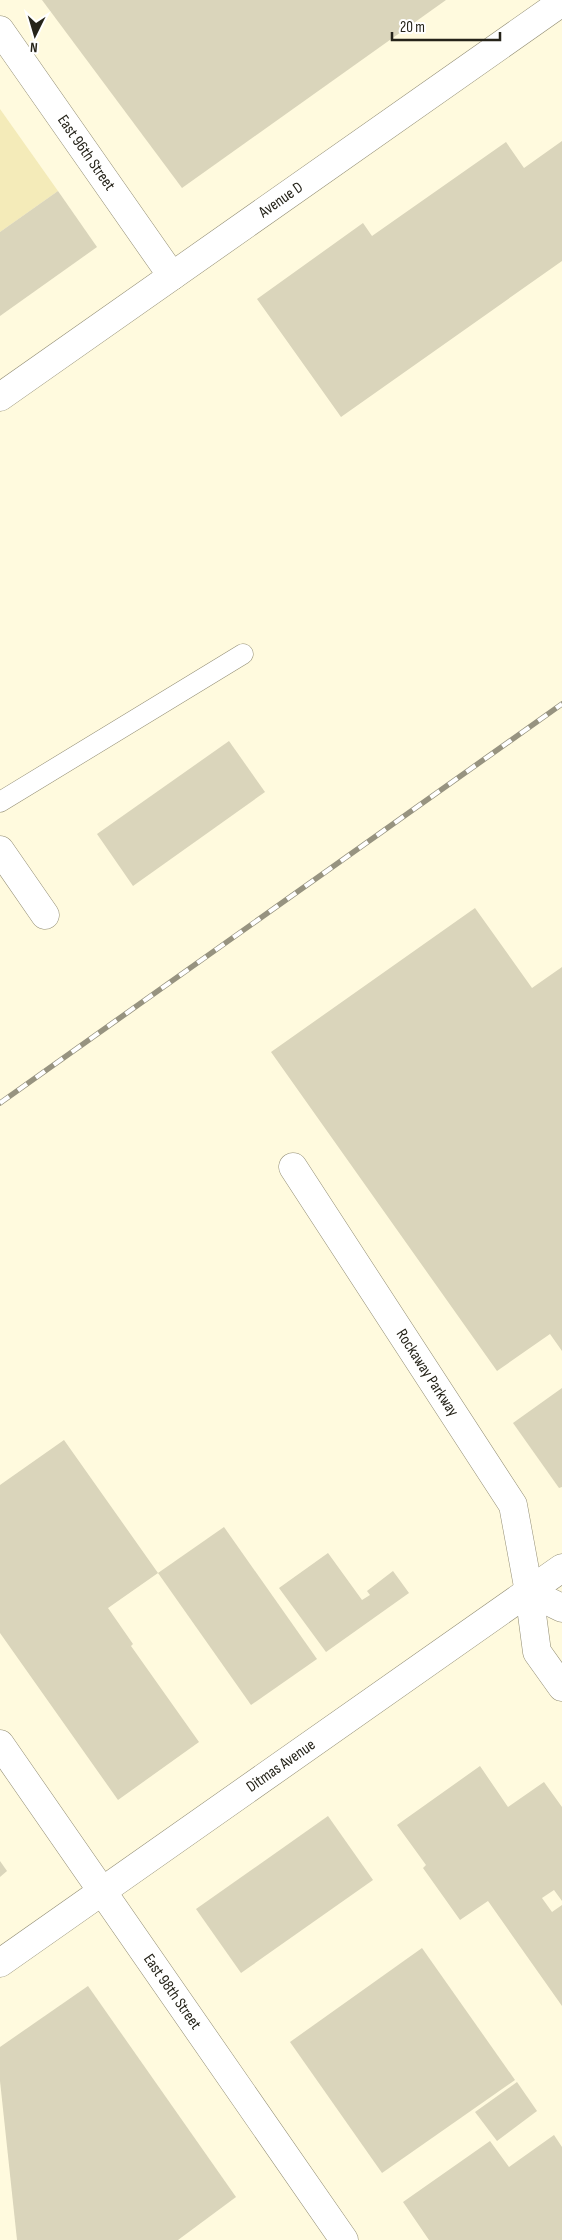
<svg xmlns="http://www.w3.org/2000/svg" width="562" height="2240" font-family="'Sofia Sans Condensed',sans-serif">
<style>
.green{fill:#f4ebb9}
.building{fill:#dad5bb}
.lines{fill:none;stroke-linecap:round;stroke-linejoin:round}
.service-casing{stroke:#928d74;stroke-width:21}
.minor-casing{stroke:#928d74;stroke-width:29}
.tertiary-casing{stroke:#928d74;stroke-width:29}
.secondary-casing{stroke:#928d74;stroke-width:29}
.service{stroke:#fff;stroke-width:20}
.minor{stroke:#fff;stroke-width:28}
.tertiary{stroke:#fff;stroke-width:28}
.secondary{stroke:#fff;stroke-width:28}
.rail-casing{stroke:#979380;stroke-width:5.5}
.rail{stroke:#fff;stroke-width:4;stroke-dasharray:11;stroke-linecap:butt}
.labels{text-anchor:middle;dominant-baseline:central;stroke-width:4.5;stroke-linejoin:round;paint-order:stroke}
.street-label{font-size:16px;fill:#252319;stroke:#fff}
</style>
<rect width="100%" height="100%" fill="#fffade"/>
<path class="green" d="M0 109 58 191 0 232Z"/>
<g class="building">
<path d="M42 0H446L182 188Z"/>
<path d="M562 141V261L341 417 257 299 363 223 372 236 506 142 524 168Z"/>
<path d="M58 191 97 247 0 316V232Z"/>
<path d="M229 741 265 792 133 886 97 834Z"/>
<path d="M475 908 532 988 562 967V1351L550 1334 497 1371 271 1052Z"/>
<path d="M562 1388V1487L559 1488 513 1423Z"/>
<path d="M64 1440 158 1573 108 1608 133 1644 131 1646 199 1742 118 1800 0 1633V1485Z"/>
<path d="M224 1527 317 1659 251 1705 158 1573Z"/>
<path d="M328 1553 362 1600 370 1595 367 1591 393 1571 409 1593 326 1652 279 1588Z"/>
<path d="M480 1766 508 1807 544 1782 562 1807V1901L554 1890 542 1898 552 1912 562 1905V2006L488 1901 460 1920 423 1868 426 1865 397 1825Z"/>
<path d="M328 1816 373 1880 241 1973 196 1909Z"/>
<path d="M0 1861 7 1871 0 1877Z"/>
<path d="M422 1948 515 2080 382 2173 290 2042Z"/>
<path d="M88 1986 236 2197 178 2240H17L0 2081V2047Z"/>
<path d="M517 2082 537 2111 497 2141 475 2112Z"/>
<path d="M554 2135 562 2147V2240H429L403 2202 490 2141 509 2167Z"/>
</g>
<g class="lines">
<defs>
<path id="service" d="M0 802 243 654"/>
<g id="minor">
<path d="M0 30 172 276"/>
<path d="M0 850 45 915"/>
<path d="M293 1167 513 1505 529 1592"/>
<path d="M0 1744 344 2240"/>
<path d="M0 1963 562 1568"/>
</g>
<g id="tertiary">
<path d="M529 1592 537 1652 562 1687"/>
<path d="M529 1592 562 1608"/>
</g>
<path id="secondary" d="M0 397 562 2"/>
</defs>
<use href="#service" class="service-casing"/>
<use href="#minor" class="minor-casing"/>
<use href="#tertiary" class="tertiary-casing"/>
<use href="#secondary" class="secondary-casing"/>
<use href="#service" class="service"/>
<use href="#minor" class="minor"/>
<use href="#tertiary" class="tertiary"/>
<use href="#secondary" class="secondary"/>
<defs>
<path id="rail" d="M0 1103 562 704"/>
</defs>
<use href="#rail" class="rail-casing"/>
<use href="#rail" class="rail"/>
</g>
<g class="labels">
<g class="street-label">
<text transform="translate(86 153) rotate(55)">East 96th Street</text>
<text transform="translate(281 200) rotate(-35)">Avenue D</text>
<text transform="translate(427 1373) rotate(57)">Rockaway Parkway</text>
<text transform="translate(281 1766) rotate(-35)">Ditmas Avenue</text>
<text transform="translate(172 1992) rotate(55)">East 98th Street</text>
</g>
</g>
<g transform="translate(35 35) rotate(185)" stroke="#ffffff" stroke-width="4" paint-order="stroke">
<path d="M0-4L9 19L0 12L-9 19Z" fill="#252319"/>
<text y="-8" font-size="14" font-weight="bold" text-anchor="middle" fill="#252319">N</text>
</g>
<path d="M392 32v8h108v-8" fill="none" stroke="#252319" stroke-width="2.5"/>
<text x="400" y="32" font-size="15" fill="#252319" stroke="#ffffff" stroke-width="4" paint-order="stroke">20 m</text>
</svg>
